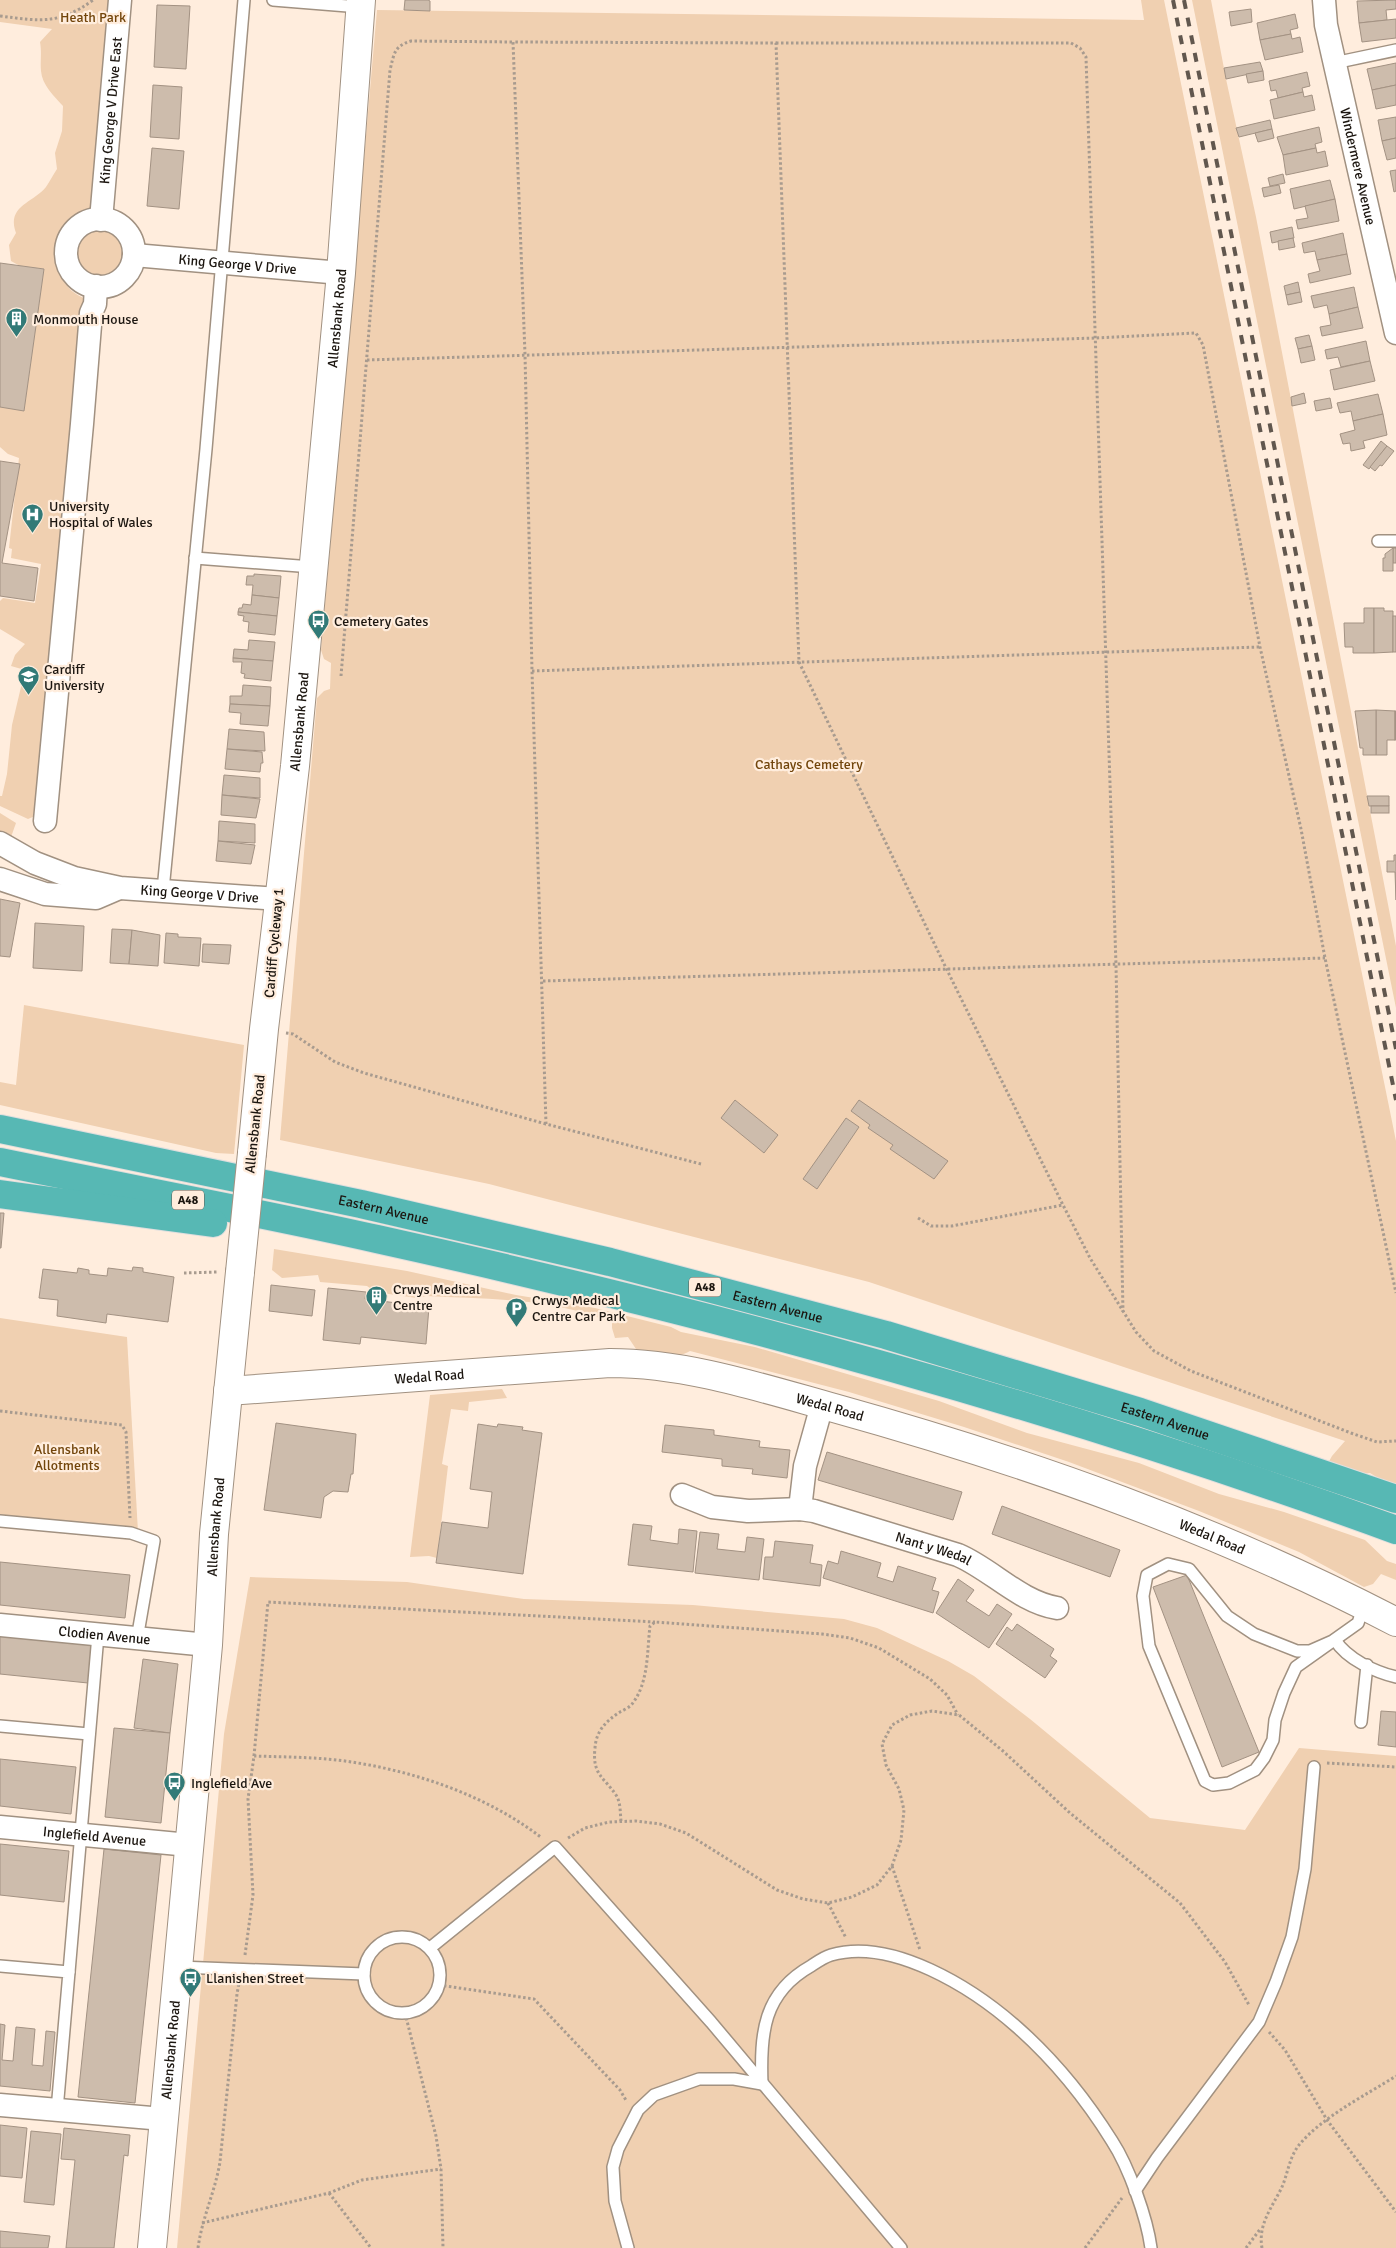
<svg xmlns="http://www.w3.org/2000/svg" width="1396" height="2248" font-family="Signika,sans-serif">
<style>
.green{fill:#f0d0b1}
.building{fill:#cdbcac;stroke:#a39283}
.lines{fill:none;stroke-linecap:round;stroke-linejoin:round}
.service-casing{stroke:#a19181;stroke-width:14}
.minor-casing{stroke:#a19181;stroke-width:25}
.tertiary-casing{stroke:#a19181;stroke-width:30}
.trunk-casing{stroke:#dfdede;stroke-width:30}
.path{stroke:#a89b8f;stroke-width:3;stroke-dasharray:2.5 2.5;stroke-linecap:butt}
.service{stroke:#fff;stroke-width:11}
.minor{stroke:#fff;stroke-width:22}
.tertiary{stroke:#fff;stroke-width:28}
.trunk{stroke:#57b8b4;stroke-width:28}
.rail{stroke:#61574e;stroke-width:4;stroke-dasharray:9 9;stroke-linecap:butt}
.tertiary-bridge-casing{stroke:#a19181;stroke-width:30;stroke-linecap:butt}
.tertiary-bridge{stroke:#fff;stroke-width:28}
.labels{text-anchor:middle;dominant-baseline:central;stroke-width:4.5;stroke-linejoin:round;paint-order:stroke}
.shield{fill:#ffeddd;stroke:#60564e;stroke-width:1}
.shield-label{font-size:12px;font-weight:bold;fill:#1c1610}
.park-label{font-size:14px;fill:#72450b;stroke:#ffeddd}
.street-label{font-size:14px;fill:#1c1610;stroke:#ffeddd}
.poi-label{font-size:14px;fill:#1c1610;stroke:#ffeddd;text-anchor:start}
</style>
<rect width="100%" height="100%" fill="#ffeddd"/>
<g class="green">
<path d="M0 0H113L92 210C85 212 76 216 71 220 51 238 52 268 68 287 73 293 81 297 88 300L35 816 28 819 0 806V796H2L7 774 12 725 25 670 11 666 15 655 25 644 0 629V601L3 598 35 603 41 564 11 558 12 549 9 548 19 458 8 454 0 447V407L24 411 44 269 20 266 11 261 9 245 16 233C6 206 33 203 46 187 50 181 53 175 57 169L55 153 62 131 63 106C54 96 42 85 41 71 40 62 42 53 40 42L52 29 0 22Z"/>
<path d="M1141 0H1164L1396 1141V1489L1370 1473 1360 1474 1327 1465 1332 1456 1345 1441 869 1282 489 1184 280 1140 317 698 324 691 330 689 331 663 324 659 321 650 377 10 1144 20Z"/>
<path d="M1192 0H1211L1226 79 1256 217 1396 946V1008Z"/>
<circle cx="100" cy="252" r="26"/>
<path d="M0 813 16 823 11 837 0 833Z"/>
<path d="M24 1005 244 1045 234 1154 216 1153 0 1105V1082L16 1085Z"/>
<path d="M274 1249 407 1271 516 1295 595 1308 671 1327 681 1332 755 1347 939 1401 1027 1433 1139 1463 1219 1494 1284 1512 1365 1540 1387 1561 1396 1564V1580L1381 1574 1373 1584 1364 1587 1299 1552 1199 1511 1069 1462 964 1427 849 1392 690 1351C675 1360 656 1356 640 1355L628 1337 615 1338 612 1328V1323C555 1298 488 1299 426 1296L417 1298 375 1292 367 1286 320 1282 318 1275 282 1278 272 1270Z"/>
<path d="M0 1318 127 1337 138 1532 0 1521Z"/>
<path d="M502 1389 507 1398 469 1402 468 1411 451 1409 442 1464 448 1466 437 1558 429 1556 410 1557 430 1395Z"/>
<path d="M250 1577 407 1582 524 1599 693 1605 844 1619 877 1628 948 1661 974 1676 1030 1719 1150 1818 1245 1830 1299 1748 1396 1756V2248H177L224 1734Z"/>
</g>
<g class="building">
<path d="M405 0H428L430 1V11L404 10Z"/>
<path d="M1396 0V9L1386 10 1387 20 1359 23 1357 1Z"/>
<path d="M157 5 190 6 186 69 154 67Z"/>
<path d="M1251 9 1252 22 1231 26 1229 12Z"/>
<path d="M1295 14 1298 28 1290 30 1291 34 1260 40 1257 23Z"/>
<path d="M1396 19V38L1362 42 1359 23Z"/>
<path d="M1291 34 1292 39 1300 37 1303 52 1265 60 1260 40Z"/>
<path d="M1260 62 1263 71 1226 79 1224 68Z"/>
<path d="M1396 63V85L1372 90 1367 69Z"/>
<path d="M1263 71 1264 80 1248 83 1246 74Z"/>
<path d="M1307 72 1310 86 1302 88 1303 92 1278 98 1276 90 1271 91 1269 81Z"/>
<path d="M153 85 182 87 179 139 150 137Z"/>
<path d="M1396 85V105L1376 109 1372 90Z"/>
<path d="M1303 92 1304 97 1312 95 1315 110 1274 119 1270 100Z"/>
<path d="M1396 117V138L1382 141 1378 120Z"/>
<path d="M1270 120 1272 129 1239 137 1236 128Z"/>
<path d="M1319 127 1322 142 1315 144 1316 148 1283 155 1277 137Z"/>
<path d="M1272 129 1274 138 1258 142 1255 133Z"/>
<path d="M1396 138V158L1387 160 1382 141Z"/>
<path d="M152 148 184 151 179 209 147 206Z"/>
<path d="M1316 148 1317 153 1325 151 1328 166 1286 175 1283 155Z"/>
<path d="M1396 170V191L1394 192 1390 171Z"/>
<path d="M1283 174 1285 183 1270 186 1268 178Z"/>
<path d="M1330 180 1335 199 1294 209 1290 189Z"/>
<path d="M1279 185 1281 193 1264 197 1262 188Z"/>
<path d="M1335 199 1339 221 1298 229 1296 220 1308 218 1305 206Z"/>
<path d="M1292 227 1294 238 1272 243 1270 232Z"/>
<path d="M1343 233 1347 254 1317 260 1315 251 1304 253 1302 243Z"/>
<path d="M1293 238 1295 247 1279 250 1278 241Z"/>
<path d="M1347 254 1351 274 1310 283 1308 274 1320 271 1317 260Z"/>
<path d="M0 263 44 269 24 411 0 407Z"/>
<path d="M1298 282 1300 292 1286 295 1284 286Z"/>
<path d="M1354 287 1358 307 1329 314 1327 305 1314 308 1311 296Z"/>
<path d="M1300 292 1302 302 1288 305 1286 295Z"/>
<path d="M1358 307 1363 328 1322 336 1320 327 1331 325 1329 314Z"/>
<path d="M1309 335 1312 346 1298 349 1295 338Z"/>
<path d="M1366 341 1370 361 1341 367 1338 357 1327 359 1325 350Z"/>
<path d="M1312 346 1315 360 1301 363 1298 349Z"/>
<path d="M1370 361 1375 381 1334 390 1330 370Z"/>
<path d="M1304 393 1306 403 1292 406 1291 397Z"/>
<path d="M1378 394 1383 414 1353 421 1351 411 1340 413 1337 403Z"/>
<path d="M1330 398 1332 408 1316 411 1314 401Z"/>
<path d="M1383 414 1387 435 1363 441 1365 448 1351 451 1350 443 1343 444 1340 434 1355 430 1353 421Z"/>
<path d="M1381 441 1387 446 1369 469 1363 465Z"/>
<path d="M1387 446 1394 451 1382 466 1380 465 1375 471 1370 467Z"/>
<path d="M0 461 20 464 2 563 38 568 34 601 0 596Z"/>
<rect x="1393" y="548" width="3" height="15"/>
<path d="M1393 548V571H1383V558H1385V554Z"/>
<path d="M254 574 281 576 279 598 252 595 253 585H246L247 576H254Z"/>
<path d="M252 595 279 598 277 616 238 612 239 608H242L243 604 251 605Z"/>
<path d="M1364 608H1374V653H1353V647H1345L1344 623H1364Z"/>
<path d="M1374 608H1384V611H1393V652L1374 653Z"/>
<path d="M238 612 277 616 275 635 248 632 249 622 243 621 244 616 238 615Z"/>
<rect x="1393" y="616" width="3" height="36"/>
<path d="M249 640 275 642 273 661 233 658 234 649 248 650Z"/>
<path d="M233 658 273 661 271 681 244 678 245 674 241 673 242 662H233Z"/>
<path d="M243 685 271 687 270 706 230 704V696H242Z"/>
<path d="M230 704 270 706 268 726 240 724 241 713 229 712Z"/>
<path d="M1376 710 1395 711V740H1387V755H1376Z"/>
<path d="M1376 710V755H1363V748H1360L1355 711Z"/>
<rect x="1395" y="711" width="1" height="29"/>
<path d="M229 729 264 732 265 751 227 749Z"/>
<path d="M227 749 262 752 263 763H261L260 772 225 769Z"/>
<path d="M224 775 260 778V798L222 795Z"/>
<path d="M222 795 260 799 256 818 221 815Z"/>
<path d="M1367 796H1389V806H1369Z"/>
<rect x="1371" y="806" width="18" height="7"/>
<path d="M219 821 255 824V843L218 841Z"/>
<path d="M218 841 255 845 251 864 216 861Z"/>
<path d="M1394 855H1396V900L1395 872H1387V861H1394Z"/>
<path d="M0 899 20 903 10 957 0 956Z"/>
<path d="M35 923 84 926 82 971 33 968Z"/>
<path d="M112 929 132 930 129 964 110 963Z"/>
<path d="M132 930 160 935 158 966 129 964Z"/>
<path d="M166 933 178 934V937L201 938 199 966 164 963Z"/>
<path d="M203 944 231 945 229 964 202 962Z"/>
<path d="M735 1100 778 1135 764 1153 721 1118Z"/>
<path d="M859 1100 948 1161 934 1179 890 1149 893 1145 868 1128 870 1125 851 1111Z"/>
<path d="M846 1118 859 1127 817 1189 803 1179Z"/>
<path d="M0 1213H4L1 1248H0Z"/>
<path d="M133 1267 143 1268V1272L174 1277 168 1322 107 1314 106 1323 57 1316 58 1300 39 1298 43 1269 77 1273 78 1268 89 1270V1274L107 1276 108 1268 132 1271Z"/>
<path d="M271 1285 315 1290 312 1316 269 1311Z"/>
<path d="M328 1288 366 1292 365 1299 429 1307 426 1344 361 1337 360 1344 323 1340Z"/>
<path d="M276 1423 356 1434 353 1474H351L348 1492 333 1491 324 1497 321 1518 264 1510Z"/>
<path d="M478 1424 497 1427 498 1424 523 1427 522 1430 542 1433 523 1574 436 1563 442 1522 488 1528 492 1492 470 1489Z"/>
<path d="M665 1425 714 1430V1435L760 1441 759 1447 790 1450 787 1478 752 1474 753 1469 722 1466V1459L662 1452Z"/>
<path d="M827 1452 962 1492 953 1520 818 1480Z"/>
<path d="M1002 1506 1120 1550 1110 1577 992 1534Z"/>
<path d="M633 1524 652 1526 650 1540 678 1544 679 1529 697 1531 693 1572 628 1565Z"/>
<path d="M700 1532 719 1534 717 1549 745 1552 747 1537 764 1539 759 1580 695 1573Z"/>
<path d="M775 1541 813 1545 810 1563 822 1565 820 1586 763 1579 765 1557H773Z"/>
<path d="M841 1551 881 1563 877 1577 893 1582 898 1566 936 1578 932 1590 939 1592 933 1613 823 1578 828 1561 838 1564Z"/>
<path d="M0 1562 130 1575 125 1618 0 1605Z"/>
<path d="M1187 1575 1259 1752 1222 1767 1153 1587Z"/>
<path d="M958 1579 974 1590 966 1601 989 1616 997 1604 1012 1614 989 1648 936 1613Z"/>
<path d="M1017 1624 1054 1649 1050 1656 1057 1661 1045 1678 996 1644 1007 1627 1012 1631Z"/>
<path d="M0 1635 92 1645 88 1683 0 1674Z"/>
<path d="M143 1659 178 1664 170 1733 134 1728Z"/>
<path d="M1381 1711 1396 1712V1747L1378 1745Z"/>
<path d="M114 1728 170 1733 161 1823 105 1817Z"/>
<path d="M0 1759 76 1767 71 1814 0 1806Z"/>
<path d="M0 1844 69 1851 64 1902 0 1895Z"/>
<path d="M104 1849 161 1855 135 2103 78 2097Z"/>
<path d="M0 2024 5 2025 2 2060 13 2061 16 2027 35 2029 32 2065 43 2066 46 2031 55 2032 50 2091 0 2086Z"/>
<path d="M0 2125 27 2128 22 2178 0 2176Z"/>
<path d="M64 2128 130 2135 128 2156 124 2155 114 2248H66L75 2160 61 2159Z"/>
<path d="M31 2131 61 2134 54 2205 24 2202Z"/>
<path d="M0 2231 50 2236 48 2248H0Z"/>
</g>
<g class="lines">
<defs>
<g id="service">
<path d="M273 0 360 7"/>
<path d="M1334 63 1396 50"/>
<path d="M1378 541H1396"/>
<path d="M195 558 312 567"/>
<path d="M163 890 206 449 244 0"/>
<path d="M0 1521 131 1533 154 1541 137 1639"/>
<path d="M1335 1640 1310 1651H1297L1254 1634 1227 1616 1189 1569 1168 1564 1147 1575 1143 1596 1149 1646 1205 1781 1213 1785 1229 1783 1255 1770 1264 1758 1273 1740 1275 1720 1284 1693 1296 1667 1358 1623 1364 1605"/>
<path d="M1335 1640C1347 1659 1375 1672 1396 1677"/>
<path d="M1361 1722 1367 1665"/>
<path d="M0 1726 89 1734"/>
<circle cx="402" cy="1975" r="38"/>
<path d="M430 1948 555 1847 711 2022 901 2248"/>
<path d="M0 1966 69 1972 57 2110"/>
<path d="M179 1967 364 1974"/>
<path d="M69 1972 98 1635"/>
<path d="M1135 2191 1157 2158 1259 2022 1276 1982 1292 1937 1305 1869 1314 1767"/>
<path d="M628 2248 615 2201 613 2167 618 2149 638 2110 654 2095 699 2079H734L762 2084C760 2034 763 1993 811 1966 817 1962 824 1957 831 1955 892 1937 973 1988 1018 2028 1054 2060 1087 2101 1112 2141 1129 2167 1147 2218 1151 2248"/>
</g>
<g id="minor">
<path id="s1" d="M1324 0 1326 25 1396 333"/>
<circle cx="100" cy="253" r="34"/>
<path id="s2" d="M101 220 120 0"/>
<path id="s3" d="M134 255 341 273"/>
<path d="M45 821 82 424 91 313 95 304 96 286"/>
<path id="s4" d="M0 843 35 863 74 878 120 888 279 899"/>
<path d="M0 879 45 894 96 898 117 889"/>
<path id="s5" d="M682 1495 712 1507 748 1511 800 1509 814 1511 958 1555C991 1569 1020 1602 1057 1608"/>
<path d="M800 1509 805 1466 822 1405"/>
<path id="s6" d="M0 1625 208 1645"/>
<path id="s7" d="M0 1827 189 1845"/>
<path d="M0 2105 163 2119"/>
</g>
<g id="tertiary">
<path id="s8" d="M252 1153 264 1029 295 766 341 273 361 0"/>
<path id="s9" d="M228 1391 610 1363C686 1363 762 1388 834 1408 1028 1462 1218 1529 1396 1622"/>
<path id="s10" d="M152 2248 208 1645 214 1534 240 1272"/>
</g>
<g id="trunk">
<path id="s11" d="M0 1129 361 1204 610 1262 886 1335 1140 1412 1396 1499"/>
<path d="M0 1162C126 1188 252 1211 377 1239 722 1315 1065 1409 1396 1530"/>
<path d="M0 1194 213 1223"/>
</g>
</defs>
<use href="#service" class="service-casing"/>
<use href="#minor" class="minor-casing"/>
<use href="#tertiary" class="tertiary-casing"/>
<use href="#trunk" class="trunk-casing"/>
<g class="path">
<path d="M71 14 97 19"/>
<path d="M0 16C40 21 59 25 93 0"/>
<path d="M776 43H1071L1080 48 1086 57 1116 965 1123 1312"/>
<path d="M367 360 1096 338 1196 333 1203 345 1260 647 1301 829 1325 958 1396 1293"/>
<path d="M532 671 1260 647"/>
<path d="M341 676 390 70C394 54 394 46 411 41L513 42"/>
<path d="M543 981 1325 958"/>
<path d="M286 1033 293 1034 335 1062 364 1073 546 1124"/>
<path d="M701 1164 546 1124 532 671 525 354 513 42 776 43 799 662 946 968 1063 1205 1090 1258 1136 1332 1154 1351 1191 1371 1351 1433 1377 1442 1396 1441"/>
<path d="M918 1218 931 1226H952L1063 1205"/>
<path d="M184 1273 218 1272"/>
<path d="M0 1411 122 1425 126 1432 130 1518"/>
<path d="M254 1756 268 1602 655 1622"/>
<path d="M1327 1763 1396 1767"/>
<path d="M621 1821C620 1813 621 1803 616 1795 604 1777 592 1775 595 1748 596 1731 606 1721 620 1712 624 1710 630 1707 632 1704 649 1683 647 1650 650 1626L655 1622 822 1634 850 1638 879 1648 930 1679 947 1695 958 1715"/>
<path d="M568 1838 585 1828 609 1822 636 1821 660 1824 686 1833 777 1890 803 1899 828 1903 852 1897 877 1885 892 1866 901 1840 904 1810 899 1789 886 1765 882 1744 892 1725 910 1715 932 1711 959 1715 1003 1751 1070 1813 1180 1903 1225 1962 1249 2005"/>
<path d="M892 1866 920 1950"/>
<path d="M828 1903 846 1938"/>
<path d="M245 1955 253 1895 248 1799 254 1756C284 1757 315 1757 345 1761 415 1771 486 1795 542 1838"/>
<path d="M439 1985 534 1999 620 2090 627 2102"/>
<path d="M405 2013 436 2136 441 2169 443 2248"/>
<path d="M1269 2032 1285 2050 1327 2120 1396 2212"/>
<path d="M329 2193 371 2248"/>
<path d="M202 2223 329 2193 362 2180 441 2169"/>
<path d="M198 2248C202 2218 215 2192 220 2162L237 1994 239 1983"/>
<path d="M1085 2248 1122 2198"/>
<path d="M1246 2248 1261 2228"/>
<path d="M1262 2248C1258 2226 1270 2210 1280 2191 1288 2176 1288 2159 1299 2145 1322 2117 1366 2095 1396 2076"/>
</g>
<use href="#service" class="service"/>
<use href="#minor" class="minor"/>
<use href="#tertiary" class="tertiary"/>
<use href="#trunk" class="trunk"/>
<g class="rail">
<path d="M1173 0 1396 1100"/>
<path d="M1184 0 1396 1049"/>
</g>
<defs>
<path id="tertiary-bridge" d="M240 1272 252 1153"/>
</defs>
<use href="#tertiary-bridge" class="tertiary-bridge-casing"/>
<use href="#tertiary-bridge" class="tertiary-bridge"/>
</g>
<defs>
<symbol id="building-pin" viewBox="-11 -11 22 30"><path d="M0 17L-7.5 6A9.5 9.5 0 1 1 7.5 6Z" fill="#327a77" stroke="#ffeddd"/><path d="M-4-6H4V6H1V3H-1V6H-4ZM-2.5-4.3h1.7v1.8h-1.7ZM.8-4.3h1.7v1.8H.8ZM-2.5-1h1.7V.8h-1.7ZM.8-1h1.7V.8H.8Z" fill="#fff"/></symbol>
<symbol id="hospital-pin" viewBox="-11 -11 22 30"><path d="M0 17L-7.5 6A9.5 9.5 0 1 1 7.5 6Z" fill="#327a77" stroke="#ffeddd"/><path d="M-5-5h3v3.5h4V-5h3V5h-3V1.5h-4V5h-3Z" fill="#fff"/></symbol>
<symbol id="bus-pin" viewBox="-11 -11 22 30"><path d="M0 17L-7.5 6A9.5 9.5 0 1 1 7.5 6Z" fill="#327a77" stroke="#ffeddd"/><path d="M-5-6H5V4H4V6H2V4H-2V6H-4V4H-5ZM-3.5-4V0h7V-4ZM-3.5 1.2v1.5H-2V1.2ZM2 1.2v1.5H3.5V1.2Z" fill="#fff"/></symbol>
<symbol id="university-pin" viewBox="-11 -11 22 30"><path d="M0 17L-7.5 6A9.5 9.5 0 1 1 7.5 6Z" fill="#327a77" stroke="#ffeddd"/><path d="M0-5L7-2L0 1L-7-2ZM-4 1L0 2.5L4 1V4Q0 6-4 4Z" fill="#fff"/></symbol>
<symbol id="parking-pin" viewBox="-11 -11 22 30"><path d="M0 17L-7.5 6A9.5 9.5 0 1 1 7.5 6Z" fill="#327a77" stroke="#ffeddd"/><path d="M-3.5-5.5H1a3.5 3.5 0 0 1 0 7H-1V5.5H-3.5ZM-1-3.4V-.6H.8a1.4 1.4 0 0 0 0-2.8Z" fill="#fff"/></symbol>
</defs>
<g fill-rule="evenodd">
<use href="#building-pin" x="4" y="306" width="25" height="34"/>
<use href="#hospital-pin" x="20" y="502" width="25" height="34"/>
<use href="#bus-pin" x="306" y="608" width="25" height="34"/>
<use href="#university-pin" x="16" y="664" width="25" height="34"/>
<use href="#building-pin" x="364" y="1284" width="25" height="34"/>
<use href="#parking-pin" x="504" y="1296" width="25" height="34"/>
<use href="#bus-pin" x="162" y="1770" width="25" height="34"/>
<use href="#bus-pin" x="178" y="1966" width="25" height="34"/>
</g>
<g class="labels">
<g class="shield">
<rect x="172" y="1190.5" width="32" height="19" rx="4"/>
<rect x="689" y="1277.5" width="32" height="19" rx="4"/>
</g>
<g class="shield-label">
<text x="188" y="1200">A48</text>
<text x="705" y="1287">A48</text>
</g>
<g class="park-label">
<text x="93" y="17">Heath Park</text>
<text x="809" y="764">Cathays Cemetery</text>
<text x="67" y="1449">Allensbank<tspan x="67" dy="16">Allotments</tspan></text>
</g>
<g class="street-label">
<text stroke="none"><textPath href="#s2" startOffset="110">King George V Drive East</textPath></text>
<text stroke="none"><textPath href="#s1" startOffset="170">Windermere Avenue</textPath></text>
<text stroke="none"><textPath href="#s3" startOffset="104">King George V Drive</textPath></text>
<text stroke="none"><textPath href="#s8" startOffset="839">Allensbank Road</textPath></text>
<text stroke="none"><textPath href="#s8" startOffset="434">Allensbank Road</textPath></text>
<text stroke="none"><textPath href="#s4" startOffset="209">King George V Drive</textPath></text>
<text transform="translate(274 943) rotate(-85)">Cardiff Cycleway 1</text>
<text transform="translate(255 1124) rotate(-84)">Allensbank Road</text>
<text stroke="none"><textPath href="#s11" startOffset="392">Eastern Avenue</textPath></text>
<text stroke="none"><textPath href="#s11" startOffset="798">Eastern Avenue</textPath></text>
<text stroke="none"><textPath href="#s9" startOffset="202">Wedal Road</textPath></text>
<text stroke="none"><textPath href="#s9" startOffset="608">Wedal Road</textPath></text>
<text stroke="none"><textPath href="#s11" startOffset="1202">Eastern Avenue</textPath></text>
<text stroke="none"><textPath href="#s10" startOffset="724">Allensbank Road</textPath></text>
<text stroke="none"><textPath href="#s9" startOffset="1012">Wedal Road</textPath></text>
<text stroke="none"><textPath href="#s5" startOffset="260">Nant y Wedal</textPath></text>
<text stroke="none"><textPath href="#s6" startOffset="105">Clodien Avenue</textPath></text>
<text stroke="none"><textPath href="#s7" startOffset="95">Inglefield Avenue</textPath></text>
<text stroke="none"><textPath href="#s10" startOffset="199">Allensbank Road</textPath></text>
</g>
<g class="poi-label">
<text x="33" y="319">Monmouth House</text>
<text x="49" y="506">University<tspan x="49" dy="16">Hospital of Wales</tspan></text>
<text x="334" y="621">Cemetery Gates</text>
<text x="44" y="669">Cardiff<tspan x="44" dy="16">University</tspan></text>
<text x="393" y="1289">Crwys Medical<tspan x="393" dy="16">Centre</tspan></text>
<text x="532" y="1300">Crwys Medical<tspan x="532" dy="16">Centre Car Park</tspan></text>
<text x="191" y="1783">Inglefield Ave</text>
<text x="206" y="1978">Llanishen Street</text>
</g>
</g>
</svg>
